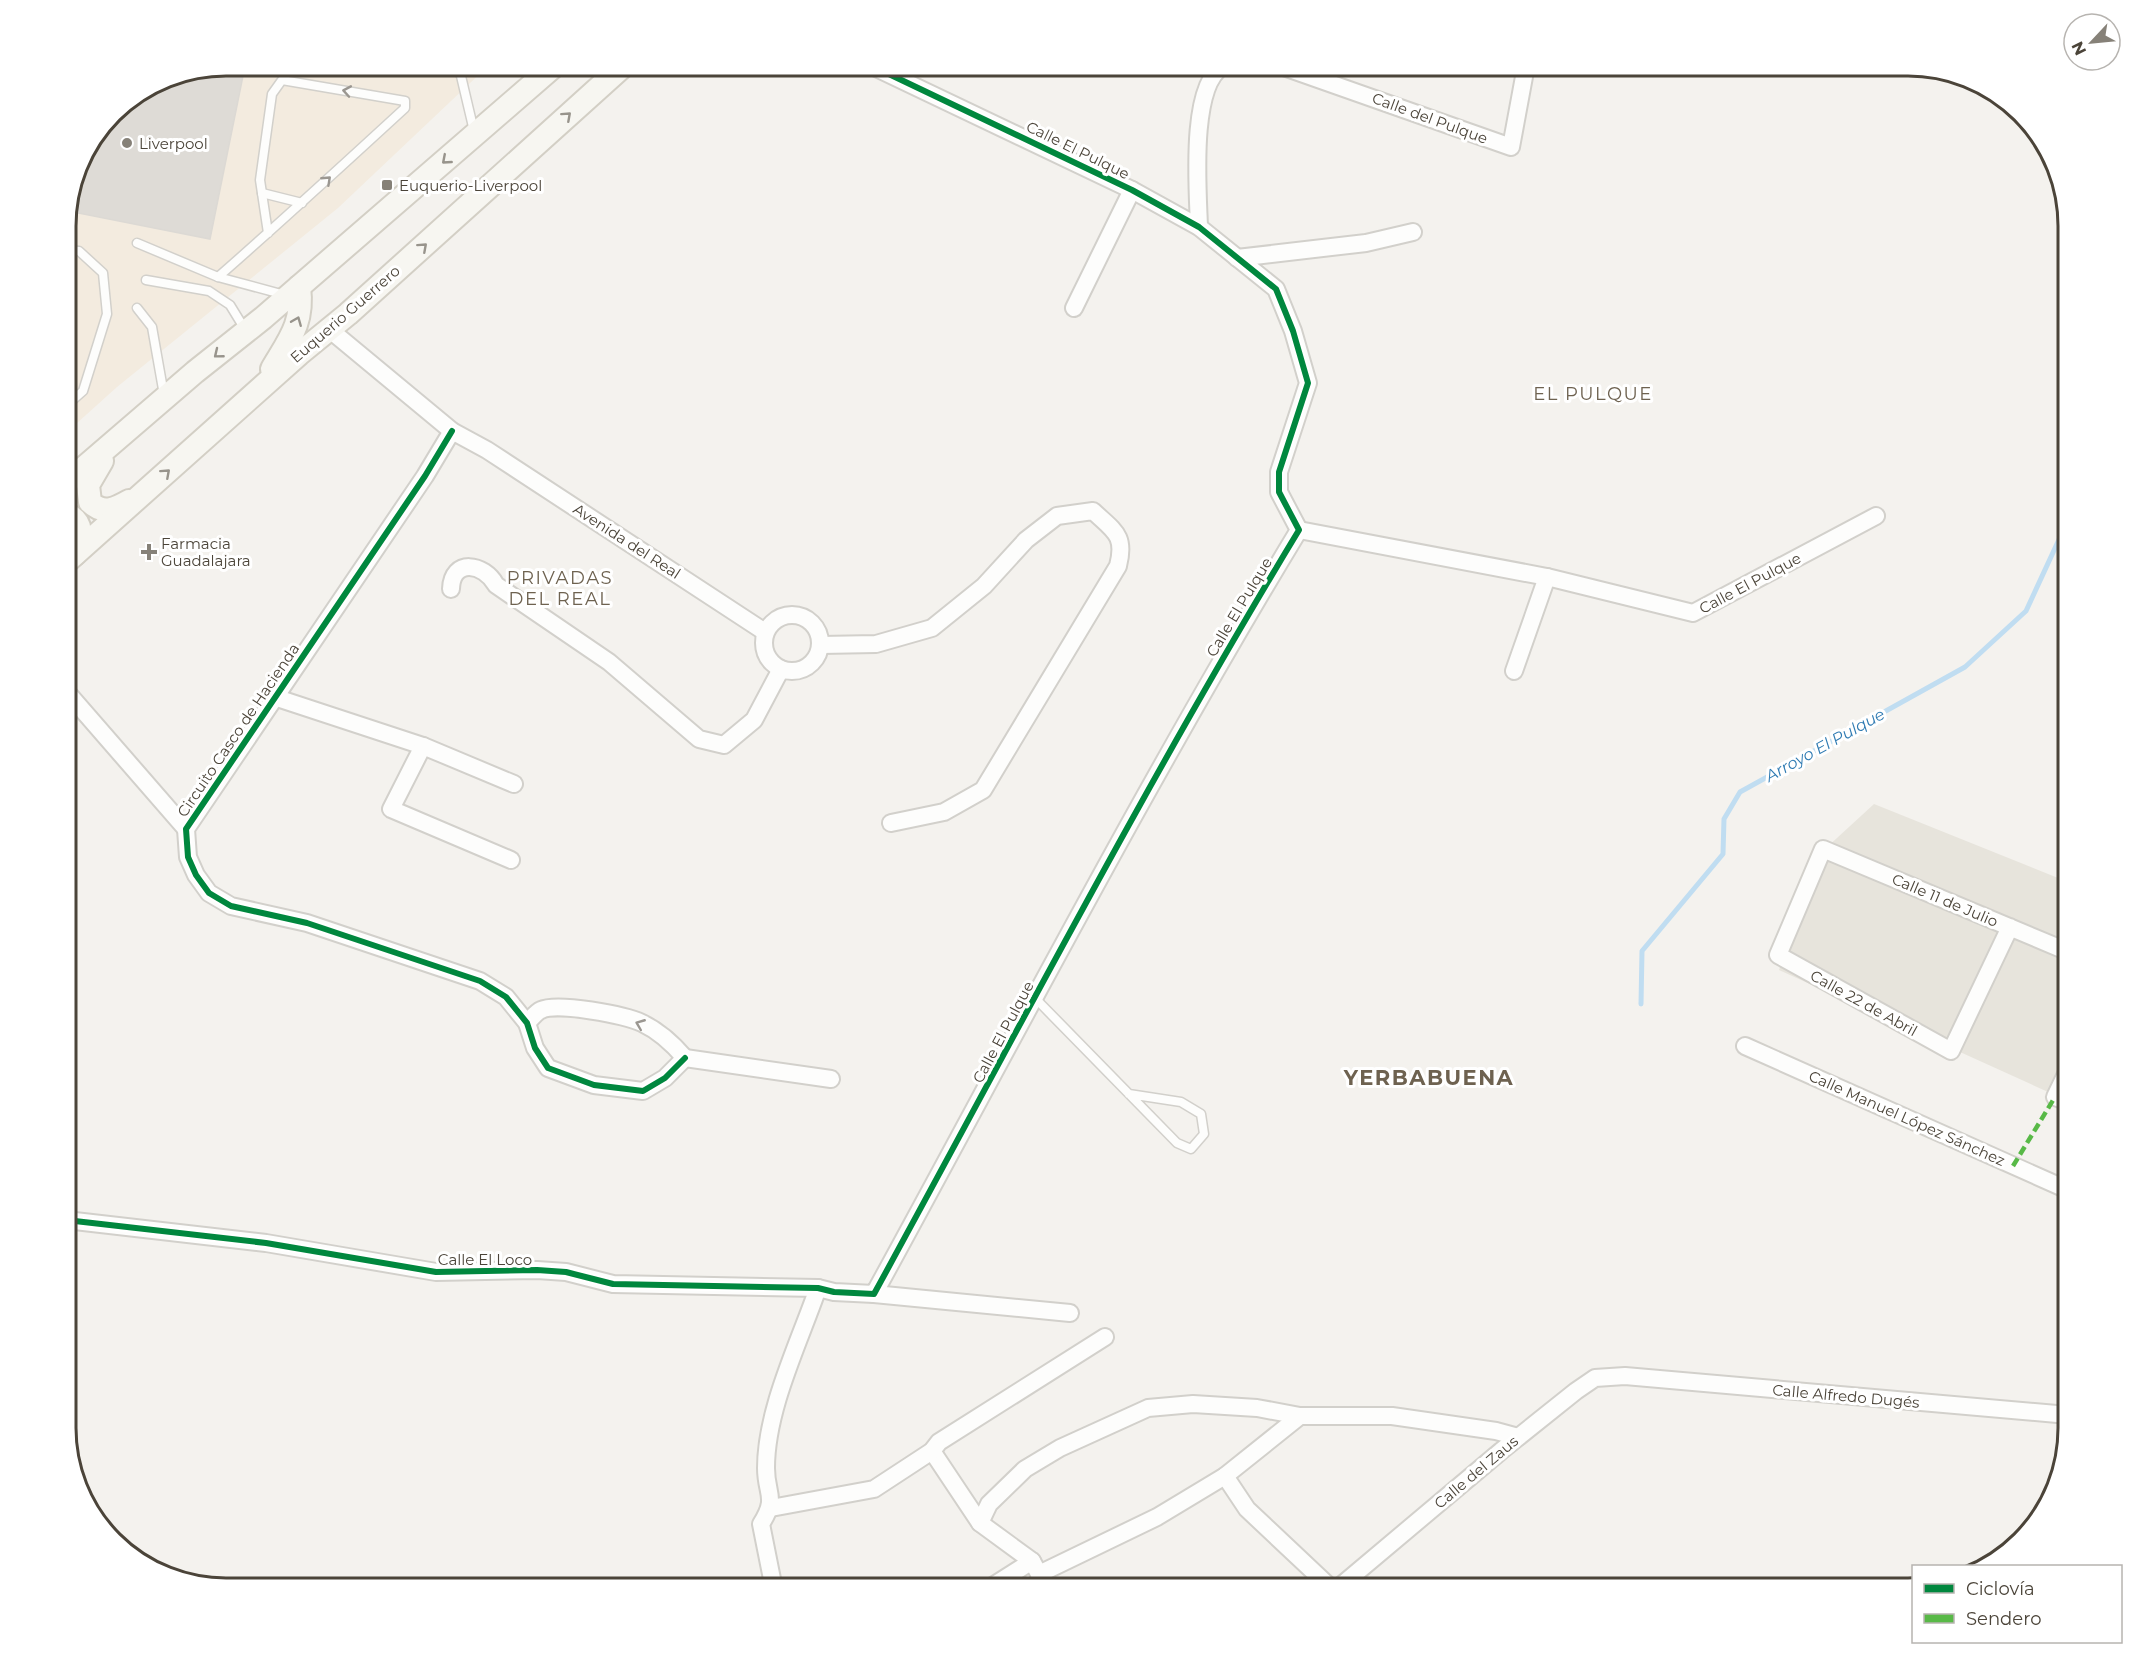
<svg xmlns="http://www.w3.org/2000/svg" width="2134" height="1655" font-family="Montserrat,sans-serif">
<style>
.residential{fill:#e7e4dc}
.commercial{fill:#f3ebdf}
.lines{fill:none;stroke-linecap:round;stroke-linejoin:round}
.stream{stroke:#c0ddf1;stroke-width:5}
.building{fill:#dedbd6;stroke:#dcd9d4;stroke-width:1.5}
.service-casing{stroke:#d2d0cb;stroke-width:11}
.minor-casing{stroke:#d2d0cb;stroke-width:20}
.secondary-casing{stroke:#d3cfc5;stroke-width:26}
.service{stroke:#fdfdfc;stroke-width:8}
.minor{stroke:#fdfdfc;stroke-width:16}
.secondary{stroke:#f7f6f1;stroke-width:22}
.quiet{stroke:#58b947;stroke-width:4.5;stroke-dasharray:9 4.5;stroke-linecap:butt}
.cycleway-casing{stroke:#fff;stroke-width:10}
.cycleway{stroke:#00873e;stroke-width:6}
.oneway{stroke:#9b9791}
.oneway2{stroke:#98948c}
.poi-dot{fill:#868178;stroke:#fff;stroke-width:2}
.labels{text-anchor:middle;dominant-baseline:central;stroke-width:6;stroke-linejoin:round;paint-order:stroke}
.street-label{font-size:15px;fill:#4b4439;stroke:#fff}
.poi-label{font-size:15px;fill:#4b4439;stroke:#fff;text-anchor:start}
.water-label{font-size:16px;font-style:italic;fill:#2e7ab2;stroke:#fff}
.quarter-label{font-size:18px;letter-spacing:1.5px;fill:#6e6250;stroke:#fff}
.district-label{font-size:21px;font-weight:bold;letter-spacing:1.5px;fill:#6e6250;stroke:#fff}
.rim{fill:none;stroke:#4b4439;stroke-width:3}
</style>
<rect width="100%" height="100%" fill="#f4f2ee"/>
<path class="residential" d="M1874 804 2068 882V1101L1779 970 1825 849Z"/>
<path class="commercial" d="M227 66H488L338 208 117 387 66 433V216L82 156 120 106 166 78Z"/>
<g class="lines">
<path class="stream" d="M1641 1004 1642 951 1723 854 1724 819 1740 792 1965 667 2026 611 2068 520"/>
</g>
<path class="building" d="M227 66H245L210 239 68 211 82 156 120 106 166 78Z"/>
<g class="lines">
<defs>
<g id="service">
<path d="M456 66 461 76 474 131"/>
<path d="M262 193 302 203"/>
<path d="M137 243 218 277 285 295"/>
<path d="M218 277C281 222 343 165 405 108V101L282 80 272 94 260 180 268 233"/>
<path d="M146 280 209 291 230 305 246 331"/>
<path d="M137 308 152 327 164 395"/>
<path d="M66 406 83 391 107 314 103 273 79 251 66 250"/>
<path d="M1035 998 1177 1143 1191 1149 1204 1134 1201 1114 1181 1102 1129 1094"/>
</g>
<g id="minor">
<path d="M1281 66 1511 147 1526 66"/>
<path d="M1199 227C1198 192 1189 86 1223 66"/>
<path d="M1237 258 1366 243 1413 232"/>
<path d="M1074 308 1132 190"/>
<path d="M329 329 452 431 487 450 765 632"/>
<path d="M452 431 425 476 186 829 188 857 196 875 209 893 231 906 307 923 480 981 506 997 527 1023 535 1048 548 1068 594 1085 643 1091 665 1078 685 1058"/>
<path d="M1299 530 1547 577 1693 613 1876 516"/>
<path d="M451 589C452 558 484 563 496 585L609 662 699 739 724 745 754 720 781 669"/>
<circle cx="792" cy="643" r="28"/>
<path d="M821 645 876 644 932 628 984 586 1026 540 1057 516 1093 511C1114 531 1126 535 1118 566L983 790 944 812 891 823"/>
<path d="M1514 671 1547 577"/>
<path d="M66 691 186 829"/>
<path d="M274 697 423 746 514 784"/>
<path d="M423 746 391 809 511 860"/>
<path d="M2010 927 1951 1051 1778 955 1823 849 2064 950 2068 951"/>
<path d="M527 1023C531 1019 536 1012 541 1010 557 1002 625 1015 642 1023 659 1031 673 1044 685 1058"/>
<path d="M1745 1046 2068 1190"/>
<path d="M685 1058 831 1079"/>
<path d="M2068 1070 2055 1097 2068 1102"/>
<path d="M66 1220 266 1243 436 1272 537 1270 566 1272 613 1284 818 1288 834 1292 874 1294C1014 1038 1148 779 1299 530L1279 492V472L1308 383 1293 331 1276 289 1199 227 1132 190 872 66"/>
<path d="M874 1294 1070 1313"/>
<path d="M932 1451 980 1523 1032 1561 1047 1589"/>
<path d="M1225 1476 1247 1509 1332 1589"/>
<path d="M771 1508 874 1489 932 1451 939 1442 1105 1337"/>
<path d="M980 1523 989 1504 1025 1469 1060 1448 1148 1408 1193 1404 1257 1408 1300 1416H1392L1496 1431 1518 1437"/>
<path d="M1039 1574 1157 1517 1225 1476 1300 1416"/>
<path d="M774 1589 761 1524C778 1497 766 1495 766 1468 766 1409 799 1343 818 1288"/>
<path d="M988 1589 1032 1561"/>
<path d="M1337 1589 1501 1451 1576 1391 1595 1378 1625 1376 2068 1415"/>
</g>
<g id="secondary">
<path d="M272 369C289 340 304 323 299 287"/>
<path d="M102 461 88 485 90 502C103 515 115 509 129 501"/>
<path d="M66 483 195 372 263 318 554 66"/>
<path d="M66 514C85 522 81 538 75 554"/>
<path d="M66 562 299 354 348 314 623 66"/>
</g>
</defs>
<use href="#service" class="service-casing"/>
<use href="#minor" class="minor-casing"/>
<use href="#secondary" class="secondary-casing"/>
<use href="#service" class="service"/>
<use href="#minor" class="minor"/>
<use href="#secondary" class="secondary"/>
<path class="quiet" d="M2013 1166 2055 1097"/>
<defs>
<g id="cycleway">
<path d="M452 431 425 476 186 829 188 857 196 875 209 893 231 906 307 923 480 981 506 997 527 1023 535 1048 548 1068 594 1085 643 1091 665 1078 685 1058"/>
<path d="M66 1220 266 1243 436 1272 537 1270 566 1272 613 1284 818 1288 834 1292 874 1294C1014 1038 1148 779 1299 530L1279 492V472L1308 383 1293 331 1276 289 1199 227 1132 190 872 66"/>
</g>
</defs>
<use href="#cycleway" class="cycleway-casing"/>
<use href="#cycleway" class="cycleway"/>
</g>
<defs><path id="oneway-chevron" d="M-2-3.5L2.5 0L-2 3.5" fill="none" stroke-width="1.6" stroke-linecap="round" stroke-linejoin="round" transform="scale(1.5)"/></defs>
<g class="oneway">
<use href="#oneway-chevron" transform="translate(347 91) rotate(-170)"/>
<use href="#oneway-chevron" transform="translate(327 180) rotate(-43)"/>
<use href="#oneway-chevron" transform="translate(640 1024) rotate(-158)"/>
</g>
<g class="oneway2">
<use href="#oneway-chevron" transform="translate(567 116) rotate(-42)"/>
<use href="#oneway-chevron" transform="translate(446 160) rotate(139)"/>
<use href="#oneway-chevron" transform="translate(423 247) rotate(-42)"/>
<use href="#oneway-chevron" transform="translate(297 321) rotate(-68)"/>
<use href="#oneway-chevron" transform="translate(218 354) rotate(141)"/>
<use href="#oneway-chevron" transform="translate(166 473) rotate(-42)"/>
</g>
<g class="poi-dot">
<circle cx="127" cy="143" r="6"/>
<rect x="381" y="179" width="12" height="12" rx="3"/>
<path d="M146 543h6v6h6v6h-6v6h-6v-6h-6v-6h6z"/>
</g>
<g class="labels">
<g class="street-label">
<text transform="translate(1430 118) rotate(20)">Calle del Pulque</text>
<text transform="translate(1078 150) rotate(26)">Calle El Pulque</text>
<text transform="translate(345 314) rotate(-41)">Euquerio Guerrero</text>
<text transform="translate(627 541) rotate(33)">Avenida del Real</text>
<text transform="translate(1750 583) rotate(-28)">Calle El Pulque</text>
<text transform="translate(1239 607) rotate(-59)">Calle El Pulque</text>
<text transform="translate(238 730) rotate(-56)">Circuito Casco de Hacienda</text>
<text transform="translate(1945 900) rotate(23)">Calle 11 de Julio</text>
<text transform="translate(1864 1003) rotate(29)">Calle 22 de Abril</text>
<text transform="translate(1003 1032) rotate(-62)">Calle El Pulque</text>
<text transform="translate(1907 1118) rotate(24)">Calle Manuel López Sánchez</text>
<text x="485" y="1259">Calle El Loco</text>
<text transform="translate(1846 1396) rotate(5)">Calle Alfredo Dugés</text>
<text transform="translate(1476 1472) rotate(-40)">Calle del Zaus</text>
</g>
<g class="poi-label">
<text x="139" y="143">Liverpool</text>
<text x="399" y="185">Euquerio-Liverpool</text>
<text x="161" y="543">Farmacia<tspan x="161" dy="17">Guadalajara</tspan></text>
</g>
<g class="water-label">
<text transform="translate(1825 745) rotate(-29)">Arroyo El Pulque</text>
</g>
<g class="quarter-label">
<text x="1593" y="394">EL PULQUE</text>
<text x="560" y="578">PRIVADAS<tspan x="560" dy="21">DEL REAL</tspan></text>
</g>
<g class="district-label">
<text x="1429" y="1077">YERBABUENA</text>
</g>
</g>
<path d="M0 0H2134V1655H0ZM226 76H1908A150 150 0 0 1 2058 226V1428A150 150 0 0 1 1908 1578H226A150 150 0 0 1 76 1428V226A150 150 0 0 1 226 76Z" fill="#fff" fill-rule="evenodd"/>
<path class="rim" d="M226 76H1908A150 150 0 0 1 2058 226V1428A150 150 0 0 1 1908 1578H226A150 150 0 0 1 76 1428V226A150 150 0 0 1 226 76Z"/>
<rect x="1912" y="1565" width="210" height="78" fill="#ffffff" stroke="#b7b4b0" stroke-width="1.5"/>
<rect x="1924" y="1584" width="30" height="9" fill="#00873e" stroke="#b7b4b0" stroke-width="1.5"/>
<text x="1966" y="1595" font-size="18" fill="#4b4439">Ciclovía</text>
<rect x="1924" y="1614" width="30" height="9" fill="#58b947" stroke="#b7b4b0" stroke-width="1.5"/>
<text x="1966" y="1625" font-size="18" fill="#4b4439">Sendero</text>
<g transform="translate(2092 42) rotate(244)"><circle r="28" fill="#ffffff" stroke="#b7b4b0" stroke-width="1.5"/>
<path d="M0-4.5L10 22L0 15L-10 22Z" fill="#868178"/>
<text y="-9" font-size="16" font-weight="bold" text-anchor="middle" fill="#4b4439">N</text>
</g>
</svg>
